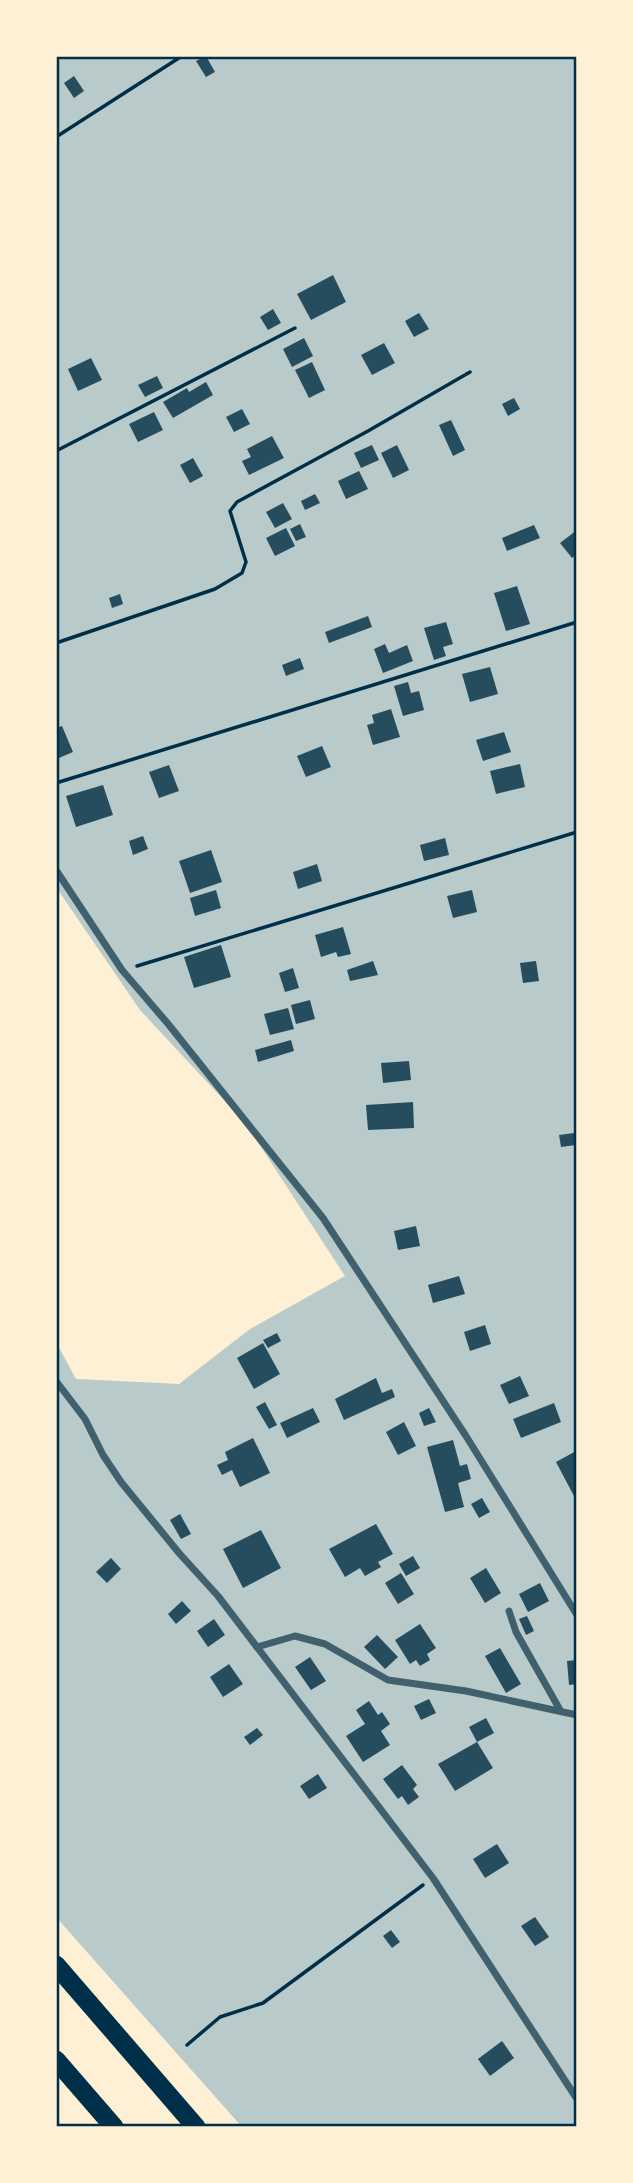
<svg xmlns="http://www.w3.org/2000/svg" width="633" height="2183" font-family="'Playfair Display',serif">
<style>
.green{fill:#b9caca}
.building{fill:#264d5e}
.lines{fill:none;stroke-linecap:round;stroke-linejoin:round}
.path{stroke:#003049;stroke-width:3.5}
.minor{stroke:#3f606c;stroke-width:7}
.trunk{stroke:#003049;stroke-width:19}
.neatline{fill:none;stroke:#003049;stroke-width:2.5}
</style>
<rect width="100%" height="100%" fill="#fdf0d5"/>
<path class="green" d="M56 56H577V2127H242L56 1917V1342L76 1379 179 1384 250 1329 345 1276 246 1124 140 1010 56 887Z"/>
<g class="building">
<path d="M206 56 215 72 206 77 196 61Z"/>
<path d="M74 76 84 91 74 98 64 83Z"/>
<path d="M333 275 346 302 311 320 297 294Z"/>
<path d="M273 309 281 323 268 330 260 317Z"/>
<path d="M419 313 429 329 414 337 405 321Z"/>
<path d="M304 338 313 356 292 367 283 349Z"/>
<path d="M384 343 395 363 372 375 361 355Z"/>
<path d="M91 358 102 380 78 391 68 369Z"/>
<path d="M312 362 325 390 309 398 295 370Z"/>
<path d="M157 376 163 388 145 397 138 385Z"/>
<path d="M206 382 213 395 173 418 163 402 187 388 189 392Z"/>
<path d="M514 398 520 409 508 416 502 404Z"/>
<path d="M242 409 250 424 234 432 226 417Z"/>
<path d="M154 412 163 430 138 442 129 424Z"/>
<path d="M451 420 465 450 453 456 439 425Z"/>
<path d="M272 436 284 458 249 475 242 461 251 457 247 449Z"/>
<path d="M372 445 379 460 361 468 354 453Z"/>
<path d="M397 445 409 470 393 478 381 453Z"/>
<path d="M193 458 203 476 190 483 180 465Z"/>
<path d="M359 471 368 489 346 499 338 481Z"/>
<path d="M315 494 320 503 305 510 301 501Z"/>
<path d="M283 503 292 519 275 528 266 512Z"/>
<path d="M300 524 306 537 296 541 290 529Z"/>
<path d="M534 525 540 538 507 551 502 538Z"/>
<path d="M286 528 295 546 275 556 266 538Z"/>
<path d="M577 530V554L572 558 560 543Z"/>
<path d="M517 586 530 624 506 631 494 593Z"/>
<path d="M120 594 123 604 112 608 109 598Z"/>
<path d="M368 616 372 627 329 643 325 632Z"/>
<path d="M446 622 453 644 443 647 446 656 434 660 424 628Z"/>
<path d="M385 644 389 653 407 645 413 661 383 673 374 649Z"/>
<path d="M300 658 304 669 286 676 282 665Z"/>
<path d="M490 667 498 694 470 702 462 674Z"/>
<path d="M408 682 411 693 419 691 424 710 403 716 394 686Z"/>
<path d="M391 709 400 737 373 745 367 725 374 723 372 715Z"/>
<path d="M62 726 73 752 59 758 56 751V728Z"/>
<path d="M504 732 511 752 483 761 476 740Z"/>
<path d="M322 746 331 767 306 777 297 756Z"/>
<path d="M520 764 525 787 496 794 490 771Z"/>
<path d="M169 765 179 791 159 798 149 772Z"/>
<path d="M103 785 113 815 76 827 66 796Z"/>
<path d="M143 836 148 849 133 855 129 841Z"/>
<path d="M445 838 449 855 424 861 420 845Z"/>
<path d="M211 850 222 882 190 893 179 861Z"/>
<path d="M317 864 322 881 298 889 293 872Z"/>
<path d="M216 890 221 908 195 916 190 898Z"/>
<path d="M472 890 477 912 453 918 447 896Z"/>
<path d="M343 927 351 954 338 957 336 952 321 957 315 935Z"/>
<path d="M221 945 231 977 194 988 184 957Z"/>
<path d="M373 961 378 975 350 981 347 970Z"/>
<path d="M536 961 539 981 523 983 520 963Z"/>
<path d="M293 968 299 988 285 992 279 973Z"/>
<path d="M310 1000 315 1019 296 1024 291 1005Z"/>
<path d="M288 1008 294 1029 270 1035 264 1014Z"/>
<path d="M291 1040 294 1051 258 1062 255 1050Z"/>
<path d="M409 1061 411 1080 383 1083 381 1063Z"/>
<path d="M413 1102 414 1128 368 1130 366 1105Z"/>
<path d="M574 1133 576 1145 561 1147 559 1135Z"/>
<path d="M416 1226 420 1246 398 1250 394 1231Z"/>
<path d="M459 1276 465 1294 433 1303 428 1285Z"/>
<path d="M485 1325 491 1344 470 1351 464 1332Z"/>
<path d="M277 1333 281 1341 268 1348 263 1340Z"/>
<path d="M263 1343 280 1374 254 1389 237 1358Z"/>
<path d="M520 1376 529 1396 509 1404 500 1385Z"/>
<path d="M376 1378 382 1393 392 1389 395 1397 344 1420 335 1399Z"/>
<path d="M265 1402 277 1425 269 1429 256 1407Z"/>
<path d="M554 1403 561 1422 521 1438 513 1419Z"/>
<path d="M313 1408 320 1422 287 1438 280 1423Z"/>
<path d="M429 1408 436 1422 424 1426 419 1413Z"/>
<path d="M404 1422 416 1446 398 1455 386 1432Z"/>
<path d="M253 1438 270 1473 240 1487 232 1470 222 1475 217 1465 228 1460 225 1452Z"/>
<path d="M453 1440 460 1466 467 1464 471 1479 458 1483 464 1507 445 1512 427 1447Z"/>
<path d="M576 1451 577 1497 575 1498 556 1462Z"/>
<path d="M482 1498 490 1512 479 1518 471 1504Z"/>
<path d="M180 1514 191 1534 181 1539 170 1520Z"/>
<path d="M376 1524 393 1554 378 1562 381 1567 365 1576 360 1568 345 1577 329 1549Z"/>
<path d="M261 1530 281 1568 243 1588 223 1549Z"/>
<path d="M413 1556 420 1568 406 1576 399 1564Z"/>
<path d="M111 1558 121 1569 107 1583 96 1572Z"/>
<path d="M486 1568 501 1593 485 1603 470 1578Z"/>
<path d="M401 1573 414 1594 398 1604 385 1583Z"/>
<path d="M540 1583 549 1601 528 1612 519 1594Z"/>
<path d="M182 1601 191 1611 176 1624 168 1614Z"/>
<path d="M527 1616 534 1631 526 1635 519 1619Z"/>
<path d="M214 1619 225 1635 208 1647 197 1631Z"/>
<path d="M420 1624 436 1648 427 1654 430 1660 420 1666 416 1660 410 1664 395 1640Z"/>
<path d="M377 1635 398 1657 385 1669 364 1647Z"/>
<path d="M500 1648 521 1684 506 1693 485 1656Z"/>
<path d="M310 1657 326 1681 311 1690 295 1667Z"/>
<path d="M577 1660V1684L569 1685 567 1661Z"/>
<path d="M229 1664 243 1684 223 1697 210 1677Z"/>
<path d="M429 1699 436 1713 421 1720 414 1706Z"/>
<path d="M369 1701 378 1715 382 1712 390 1724 381 1731 390 1745 363 1762 346 1736 365 1724 356 1710Z"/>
<path d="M486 1718 494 1733 477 1742 469 1727Z"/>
<path d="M257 1728 263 1735 250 1745 244 1737Z"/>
<path d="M477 1742 493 1768 455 1791 438 1764Z"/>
<path d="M402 1765 417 1785 413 1789 419 1797 408 1805 402 1796 398 1799 383 1779Z"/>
<path d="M318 1774 327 1788 309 1799 300 1786Z"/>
<path d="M497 1844 509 1863 485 1878 473 1859Z"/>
<path d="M535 1917 549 1937 535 1946 521 1926Z"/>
<path d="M391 1930 400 1942 392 1948 383 1936Z"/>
<path d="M502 2041 514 2058 490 2076 478 2059Z"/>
</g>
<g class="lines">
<g class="path">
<path d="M56 137 182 56"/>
<path d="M56 451 295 328"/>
<path d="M56 643 215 589 242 573 246 562 230 511 237 502 368 431 470 372"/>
<path d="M56 783 577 622"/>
<path d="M137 966 577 832"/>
<path d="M187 2045 220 2017 263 2003 423 1885"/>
</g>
<g class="minor">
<path d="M56 870 122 970 169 1025 323 1218 466 1436 577 1615"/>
<path d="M56 1381 85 1419 103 1455 121 1482 179 1553 218 1596 257 1647 295 1636 325 1644 388 1680 466 1691 577 1715"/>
<path d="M509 1611 516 1632 560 1710"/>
<path d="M257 1647 433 1878 577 2099"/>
</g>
<g class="trunk">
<path d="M56 1965 196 2127"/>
<path d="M56 2060 114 2127"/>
</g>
</g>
<rect width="633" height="2183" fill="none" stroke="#fdf0d5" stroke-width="116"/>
<rect x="58" y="58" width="517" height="2067" class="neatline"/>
</svg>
